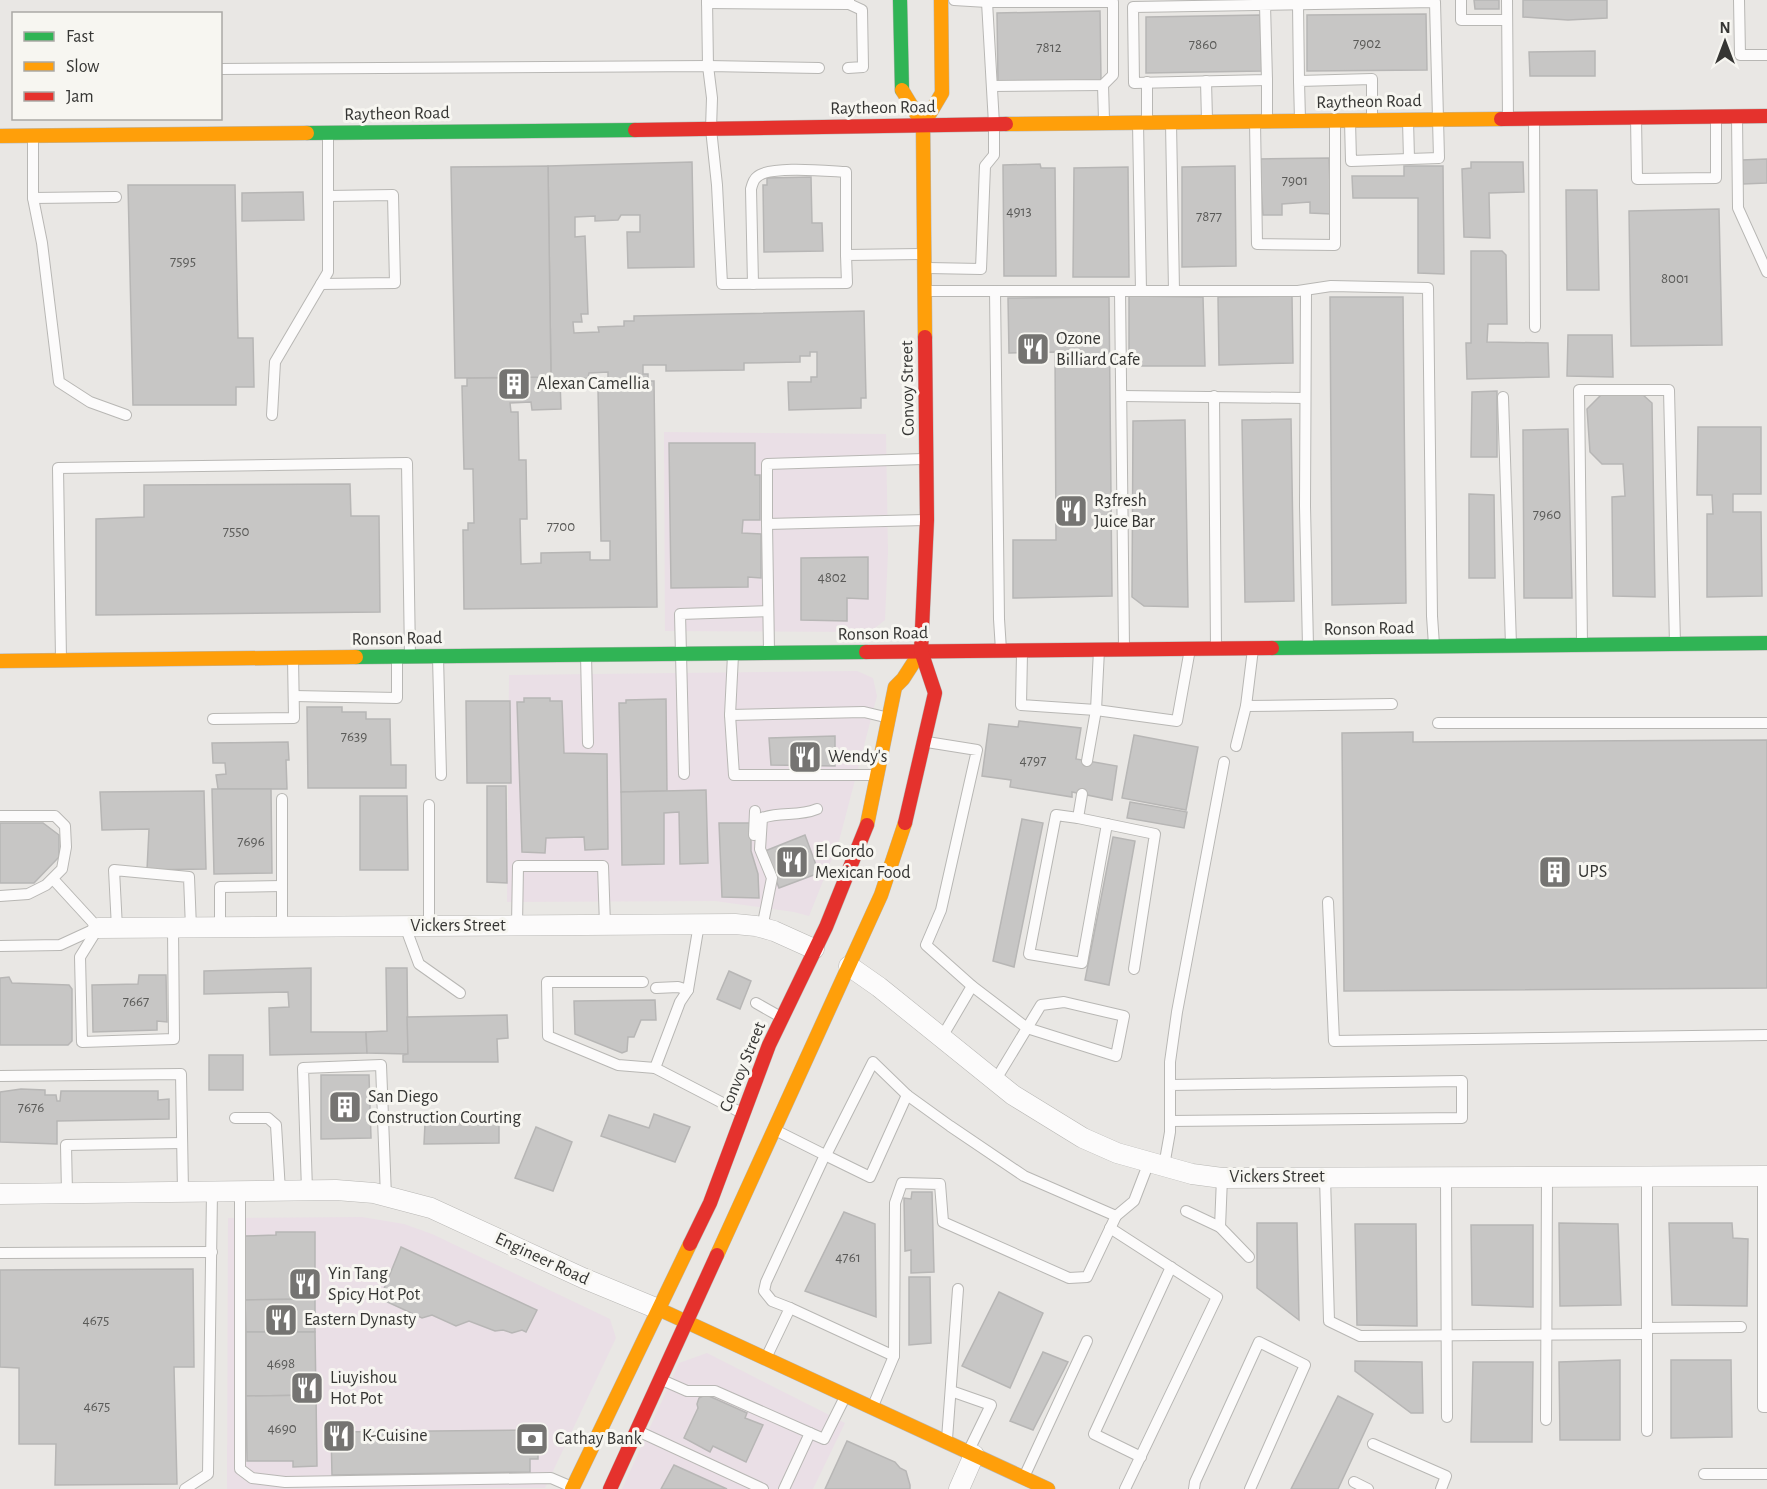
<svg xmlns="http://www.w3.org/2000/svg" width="1767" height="1489" font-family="'Alegreya Sans',sans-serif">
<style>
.commercial{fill:#eadfe6}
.building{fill:#c7c6c5;stroke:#b7b6b5;stroke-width:1.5;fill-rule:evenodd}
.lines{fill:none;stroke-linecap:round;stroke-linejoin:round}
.lane-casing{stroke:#b8b7b4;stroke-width:12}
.street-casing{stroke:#b8b7b4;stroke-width:21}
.fast-casing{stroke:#b8b7b4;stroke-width:15}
.slow-casing{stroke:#b8b7b4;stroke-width:15}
.jam-casing{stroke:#b8b7b4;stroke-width:15}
.lane{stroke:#fcfbfb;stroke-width:10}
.street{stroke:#fcfbfb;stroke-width:20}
.fast{stroke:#30b455;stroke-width:14}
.slow{stroke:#ff9f0a;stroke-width:14}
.jam{stroke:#e5322d;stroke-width:14}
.labels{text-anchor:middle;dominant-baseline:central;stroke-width:6;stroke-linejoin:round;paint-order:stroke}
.number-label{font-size:15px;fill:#5a5a58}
.street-label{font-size:18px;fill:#363634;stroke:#f7f6f1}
.poi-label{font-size:18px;fill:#363634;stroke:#f7f6f1;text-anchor:start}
</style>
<rect width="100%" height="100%" fill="#e9e7e4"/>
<g class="commercial">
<path d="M664 432 886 434 888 552 885 620 870 632 665 631Z"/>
<path d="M857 671 873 678 877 696 839 841 809 916 794 912 715 901 507 902 509 675Z"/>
<path d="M362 1217 404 1224 432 1234 610 1319 616 1338 545 1488 227 1489 228 1218Z"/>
<path d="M707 1353 845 1423 813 1489H622L679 1363Z"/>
</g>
<g class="building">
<path d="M1474 0H1499V9H1475Z"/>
<path d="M1523 0H1607V18L1568 20 1523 17Z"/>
<path d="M1100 11 1101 80 998 82 997 13Z"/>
<path d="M1426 14 1427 70 1307 71V15Z"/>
<path d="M1260 15 1262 71 1146 73V17Z"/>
<path d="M1595 51V76H1530L1529 52Z"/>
<path d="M1329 158 1331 214 1310 213V202L1282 204V215H1263L1259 159Z"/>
<path d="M1767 159V183L1743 184 1742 160Z"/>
<path d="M692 162 694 267 628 268 627 232H640V215H621L618 220 595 221V216L575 217V237L585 236 588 314H581L582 322H573L574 333 599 332 598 327 624 326V321H634V316L864 311 866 398H861V408L789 410 788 382H811V377H817V352H810V356H800V362L744 363V370L666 371V365H643V374H648V381H654L657 607 464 609 463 530H468V523H474L473 469H464L462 386H467V378L551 377 548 166ZM608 372V380H603V389H598L601 541H610V560H590V552L541 553V563L521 564 520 519H527L526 460H519L518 412H511L510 403 531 402 532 410 561 409 560 379 588 378 589 373Z"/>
<path d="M1471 162H1523L1524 192 1489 193 1490 238 1464 237 1462 169 1471 168Z"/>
<path d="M1040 164 1041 168H1055L1056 276H1004L1003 165Z"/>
<path d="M548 166 551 377 455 378 451 167Z"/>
<path d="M1235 166 1236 266 1182 267V167Z"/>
<path d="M1404 166H1443L1444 274 1418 273V198H1353L1352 176H1404Z"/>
<path d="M1128 167 1129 277H1073L1074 168Z"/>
<path d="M811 177 812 223H822L823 251 764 252 763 185H767V178Z"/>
<path d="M128 185H235L238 338H253L254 387H236V405H133Z"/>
<path d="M1566 190H1597L1599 290H1567Z"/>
<path d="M303 192 304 220 242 221V193Z"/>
<path d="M1719 209 1722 345 1631 346 1629 211Z"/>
<path d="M1471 251H1502L1506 255 1507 324H1488L1487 342 1548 343 1549 377 1467 379 1466 343H1471Z"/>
<path d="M1129 296 1203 297 1205 366H1129Z"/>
<path d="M1292 296 1293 363 1219 365 1218 297Z"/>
<path d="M1109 297 1112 596 1013 598V540H1056L1055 352 1009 353 1008 298Z"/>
<path d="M1330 297H1403L1406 603 1332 605Z"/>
<path d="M1568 335H1612L1613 377 1567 376Z"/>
<path d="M1497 391V457H1471L1472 392Z"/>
<path d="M1642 394 1652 403 1655 597 1613 596 1612 497 1625 496 1623 464H1602L1590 452 1587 409 1601 395Z"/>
<path d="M1291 419 1294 601 1245 602 1242 420Z"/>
<path d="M1185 420 1188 607 1144 606 1132 597 1133 421Z"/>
<path d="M1698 427H1761V494H1733V512H1761L1762 596 1707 597V514H1713L1712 495H1697Z"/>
<path d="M1568 429 1572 598H1524L1523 430Z"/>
<path d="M669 443H755V475H760V520H743L742 533 761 534V578L748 577V587L671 588Z"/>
<path d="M350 484 351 516H379L380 612 96 615V519L144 517V485Z"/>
<path d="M1469 494 1494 495 1495 578H1469Z"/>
<path d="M868 557V599L847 598V621L801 620V558Z"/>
<path d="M524 698H550V701H562L564 753 607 754 608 849 585 850 584 837 546 838 545 853 522 852 517 702H524Z"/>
<path d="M666 699 667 791 621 792 619 703H626V700Z"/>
<path d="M466 701H510L511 783H467Z"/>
<path d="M307 707H342V712H366V719H390L391 765H406V788H308Z"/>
<path d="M1019 721 1081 728 1076 759 1117 766 1112 800 1072 792V797L1010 787 1011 780 982 776 989 724 1018 727Z"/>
<path d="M1413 732V742L1767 740V988L1344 991 1342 733Z"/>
<path d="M1134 735 1198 747 1186 810 1122 798Z"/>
<path d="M835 736V766L771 765 769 738Z"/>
<path d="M288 742 289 760H286L287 789H218L216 775 226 774 225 763H213L212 743Z"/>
<path d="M487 786H506L507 883 487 882Z"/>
<path d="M212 789H271L272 873 214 874Z"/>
<path d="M706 790 708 863 680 864 679 812 664 813V864L622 865 621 792Z"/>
<path d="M204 791 206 869 147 870 149 829 102 830 100 792Z"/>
<path d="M360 796H407L408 870H360Z"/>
<path d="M1130 802 1187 812 1184 828 1127 818Z"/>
<path d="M1022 819 1043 823 1014 967 993 961Z"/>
<path d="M0 823H43L59 835V857L34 883H0Z"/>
<path d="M719 823H751V851L758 874 759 898 722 897Z"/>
<path d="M805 835 819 873 779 888 765 851Z"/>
<path d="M1113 837 1135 841 1109 985 1085 980Z"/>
<path d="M311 968V1032H366L367 1053 270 1055 269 1008 289 1007 288 992 204 994V971Z"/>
<path d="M386 968H407L408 1054 367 1053 366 1032 387 1031Z"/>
<path d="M729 971 751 981 740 1009 717 999Z"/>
<path d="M139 975H166L167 1022 157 1021V1030L93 1032 92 985 138 984Z"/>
<path d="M9 977 12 983 69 985 72 989V1041L68 1045H0V978Z"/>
<path d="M655 1000 656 1020H641L634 1037H628L627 1051 622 1053 575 1034 574 1001Z"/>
<path d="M507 1015 508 1038 497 1039 498 1062H403V1055L408 1054 407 1017Z"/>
<rect x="209" y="1055" width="34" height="35"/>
<path d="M321 1075H369L371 1138 321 1139Z"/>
<path d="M21 1089 45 1090V1095H56L57 1101H60L61 1091H158V1100L169 1099V1119L57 1121V1144L0 1142V1092Z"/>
<path d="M654 1114 690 1127 675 1162 601 1136 609 1115 649 1128Z"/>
<path d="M499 1122V1143L424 1144 425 1123Z"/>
<path d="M536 1127 572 1142 553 1191 515 1178Z"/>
<path d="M912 1192H932L934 1272 911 1273V1250L905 1251 904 1198 911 1199Z"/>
<path d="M844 1212 875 1224 876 1317 805 1291Z"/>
<path d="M1257 1223H1297L1299 1320 1257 1288Z"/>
<path d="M1559 1223 1618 1224 1621 1305 1560 1306Z"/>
<path d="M1669 1223H1732L1733 1238 1748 1239 1747 1306 1672 1305Z"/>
<path d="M1355 1224H1416L1417 1326 1357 1325Z"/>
<path d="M1471 1225H1533V1307L1472 1305Z"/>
<path d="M276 1232H315V1299L245 1300V1236L276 1235Z"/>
<path d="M401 1247 537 1310 526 1332 522 1330 512 1333 503 1330 495 1331 469 1321 456 1326 432 1315 422 1318 385 1301 381 1296Z"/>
<path d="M193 1269 194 1367H174L177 1484 55 1485 56 1444H19V1368L0 1367V1270Z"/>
<path d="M909 1277H930L931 1343 909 1345Z"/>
<path d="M999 1292 1043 1313 1010 1388 962 1366Z"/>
<path d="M315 1299V1332H246L245 1300Z"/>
<path d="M246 1332H315L316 1395 246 1396Z"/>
<path d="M1043 1352 1068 1362 1033 1430 1010 1421Z"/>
<path d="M1620 1360V1440H1560L1559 1362Z"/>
<path d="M1671 1360H1731L1732 1437 1671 1438Z"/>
<path d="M1355 1361 1422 1362 1423 1413H1411L1355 1371Z"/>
<path d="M1473 1362H1533L1532 1442H1471Z"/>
<path d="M316 1395 317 1466 293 1467V1461H247L246 1396Z"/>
<path d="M703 1396H709L747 1413 745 1418 763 1425 746 1462 713 1446 710 1452 684 1438 698 1408 697 1404 699 1398Z"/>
<path d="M1338 1396 1373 1414 1338 1489H1291Z"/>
<path d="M538 1430V1459H530V1472L332 1475 331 1432Z"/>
<path d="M847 1441 895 1462 900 1468 906 1471 910 1485V1489H825Z"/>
<path d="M674 1465 727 1489H661Z"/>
</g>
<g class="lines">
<defs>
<g id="lane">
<path d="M707 0 708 66 712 98 711 129 717 185 722 284 847 283 846 255 922 254"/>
<path d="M954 0 987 2H1113V75L1103 85 992 86"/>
<path d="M1461 0V20H1507"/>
<path d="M1507 0 1508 119"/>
<path d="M1739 0 1740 55H1767"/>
<path d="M707 3 849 4V0"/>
<path d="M1298 4 1299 81"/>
<path d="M1265 5 1267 80 1134 83 1133 7 1435 2 1439 158 1351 161 1350 121"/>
<path d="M848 68 863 67 862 10 849 4"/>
<path d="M220 69 708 66 819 68"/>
<path d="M1267 80V119"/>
<path d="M1206 81 1207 120"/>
<path d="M1147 82V121"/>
<path d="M1103 85 1104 120"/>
<path d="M1737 117 1738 208 1767 272"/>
<path d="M1636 118 1637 179 1716 178V119"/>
<path d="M1534 119 1535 327"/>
<path d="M1300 120 1299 81 1372 79V120"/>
<path d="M1408 120 1409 159"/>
<path d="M1255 122 1257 244 1335 245V121"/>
<path d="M1138 123 1141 291"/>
<path d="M1171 123 1174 291"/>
<path d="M33 136V198L116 197"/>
<path d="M33 198 42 243 59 382 90 402 126 415"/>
<path d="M928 268 981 269 985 166 994 155V124L987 2"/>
<path d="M321 284 395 283 393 195 328 196"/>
<path d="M753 284 751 189C752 185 754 179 757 177 769 165 827 171 846 172V255"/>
<path d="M1306 290 1305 506 1308 647"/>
<path d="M929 291H1298L1331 286 1428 288 1432 616 1434 645"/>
<path d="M995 291 999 619 1001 650"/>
<path d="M1120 291 1124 647"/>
<path d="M1122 396 1305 398"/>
<path d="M1214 396 1216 648"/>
<path d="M1503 397 1511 645"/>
<path d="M272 415 275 362 328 272V133"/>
<path d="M923 459 767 464V524L925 520"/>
<path d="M767 524 769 652"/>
<path d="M1582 644 1579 390H1669L1675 644"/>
<path d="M1253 649 1246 706 1392 704"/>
<path d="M1022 653 1021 705 1096 710 1177 721 1190 649"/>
<path d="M586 655 588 743"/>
<path d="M733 655 730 715 734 775H874"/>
<path d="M438 657 441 775"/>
<path d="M61 659 58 468 407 463 410 656"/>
<path d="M294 696 397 698V657"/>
<path d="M730 715 864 712 885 717"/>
<path d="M213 719 294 718 293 658"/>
<path d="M1438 723H1767"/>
<path d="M927 742 977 750 941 910 926 945 972 986 1027 1028 1116 1056 1124 1016 1064 1002 1041 1005 995 1081"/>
<path d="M1236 746 1246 706"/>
<path d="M1087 761 1096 710 1099 650"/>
<path d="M684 774 680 614 768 611"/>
<path d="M1082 794 1078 818 1155 834 1134 969"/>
<path d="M282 799V927"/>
<path d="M0 816H55L65 826 66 847 62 869 46 885 28 894 0 896"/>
<path d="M1078 818 1056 815 1029 954 1082 963 1107 824"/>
<path d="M754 835 755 811"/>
<path d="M53 879 98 928"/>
<path d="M1328 902 1334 1041 1767 1035"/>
<path d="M699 924 688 990 680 1002 655 1068 740 1112"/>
<path d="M517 925 518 866H603L605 925"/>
<path d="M405 926 419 964 460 993"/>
<path d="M429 926V805"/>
<path d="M220 927V887L282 886"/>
<path d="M98 928 80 957 82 1042 174 1039 173 928"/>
<path d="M117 928 114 870 189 877 191 928"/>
<path d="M762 928 772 878 760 849 762 818C781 811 798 817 817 809"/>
<path d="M0 946 60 945 97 928"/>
<path d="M643 982H547L548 1036 618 1065 655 1068"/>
<path d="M656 988 678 987 688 990"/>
<path d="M756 1003 779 1016"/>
<path d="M942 1037 972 986"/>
<path d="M0 1076 181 1074 183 1192"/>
<path d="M1170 1085 1462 1081V1118L1170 1121V1062L1177 1012 1224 762"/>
<path d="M235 1118H268L276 1125 280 1191"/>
<path d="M825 1155 870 1177 907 1095"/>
<path d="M826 1155 873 1062 907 1095 950 1126 1024 1176 1116 1216"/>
<path d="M1164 1166 1170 1132V1121"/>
<path d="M1763 1176V1407H1767"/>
<path d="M1325 1177 1329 1321 1360 1336 1647 1334"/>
<path d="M1446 1177 1447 1417"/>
<path d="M1647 1177V1431"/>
<path d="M1222 1178 1220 1227 1249 1257"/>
<path d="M307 1190 303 1068 381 1065 386 1197"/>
<path d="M240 1191V1469L252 1478 285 1482 551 1478 572 1487"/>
<path d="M67 1193 66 1145 182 1143"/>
<path d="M1186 1211 1220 1227"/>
<path d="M1110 1228 1217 1297 1125 1489"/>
<path d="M0 1253 212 1252"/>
<path d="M790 1308 894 1356"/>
<path d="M1647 1328 1741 1327"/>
<path d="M766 1358 790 1308 772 1301 764 1291 766 1282 825 1155 777 1131"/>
<path d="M662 1380 687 1391H715L810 1433 784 1489"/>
<path d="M951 1391 991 1405 969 1450"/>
<path d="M873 1406 894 1356 895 1203 902 1183 940 1184 943 1222 1069 1278 1087 1277 1116 1216 1134 1201 1149 1162"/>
<path d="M1546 1420 1547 1177"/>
<path d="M640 1432 763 1489"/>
<path d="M810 1433 824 1439 845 1397"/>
<path d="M947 1439 958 1289"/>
<path d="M1373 1444 1446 1476 1441 1489"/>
<path d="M1141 1457 1094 1434 1171 1267"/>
<path d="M1704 1474H1767"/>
<path d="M1024 1477 1087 1341"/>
<path d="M1354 1482 1368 1489"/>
<path d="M185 1489 208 1474 212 1192"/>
<path d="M1194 1489 1195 1482 1259 1342 1305 1365 1250 1489"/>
</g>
<g id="street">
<path d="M98 928 735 924 756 926 774 931 814 949"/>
<path d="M849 966 879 987 1013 1095 1083 1138 1117 1153 1192 1174 1222 1178 1767 1176"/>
<path d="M0 1194 336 1190 374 1193 431 1208 583 1278 658 1309"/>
<path d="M959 1489 974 1455"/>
</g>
<g id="fast">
<path d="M900 0 902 90"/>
<path d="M307 133 635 130"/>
<path d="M1272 648 1767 643"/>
<path d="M356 657 866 652"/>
</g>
<g id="slow">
<path d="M902 90 923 125 925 337"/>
<path d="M1006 124 1501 119"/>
<path d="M923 125 942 93 941 0"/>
<path d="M0 136 307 133"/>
<path d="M0 661 356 657"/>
<path d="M867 825 895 687 903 679 921 651"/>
<path d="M717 1255 881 895 905 823"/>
<path d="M665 1312 1048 1489"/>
<path d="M572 1489 690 1244"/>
</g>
<g id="jam">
<path d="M1501 119 1767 116"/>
<path d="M635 130 1006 124"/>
<path d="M866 652 1272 648"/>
<path d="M905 823 935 693 921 651 927 520 925 337"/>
<path d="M690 1244 710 1203 769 1045 826 927 867 825"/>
<path d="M610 1489 717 1255"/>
</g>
</defs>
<use href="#lane" class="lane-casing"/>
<use href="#street" class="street-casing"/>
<use href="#fast" class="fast-casing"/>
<use href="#slow" class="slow-casing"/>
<use href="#jam" class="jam-casing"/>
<use href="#lane" class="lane"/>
<use href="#street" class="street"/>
<use href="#fast" class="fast"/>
<use href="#slow" class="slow"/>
<use href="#jam" class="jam"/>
</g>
<defs>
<symbol id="restaurant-square" viewBox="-11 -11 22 22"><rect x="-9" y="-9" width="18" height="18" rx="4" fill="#757472" stroke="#f7f6f1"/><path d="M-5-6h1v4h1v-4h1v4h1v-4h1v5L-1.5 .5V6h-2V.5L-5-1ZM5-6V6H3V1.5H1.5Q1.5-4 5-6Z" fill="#fff"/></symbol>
<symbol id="building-square" viewBox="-11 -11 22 22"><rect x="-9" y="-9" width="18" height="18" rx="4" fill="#757472" stroke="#f7f6f1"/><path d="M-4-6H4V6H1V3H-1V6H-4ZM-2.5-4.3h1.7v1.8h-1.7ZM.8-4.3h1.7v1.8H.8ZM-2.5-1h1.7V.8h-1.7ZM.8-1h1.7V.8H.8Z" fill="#fff"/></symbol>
<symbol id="bank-square" viewBox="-11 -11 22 22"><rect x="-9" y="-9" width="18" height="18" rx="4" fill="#757472" stroke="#f7f6f1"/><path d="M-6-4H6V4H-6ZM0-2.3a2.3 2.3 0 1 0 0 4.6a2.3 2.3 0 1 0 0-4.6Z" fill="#fff"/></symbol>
</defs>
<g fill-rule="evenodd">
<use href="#restaurant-square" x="1014" y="330" width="38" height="38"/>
<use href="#building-square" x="495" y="365" width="38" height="38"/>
<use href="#restaurant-square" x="1052" y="492" width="38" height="38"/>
<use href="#restaurant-square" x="786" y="738" width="38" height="38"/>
<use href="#restaurant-square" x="773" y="843" width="38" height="38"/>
<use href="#building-square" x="1536" y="853" width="38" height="38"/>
<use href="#building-square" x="326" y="1088" width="38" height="38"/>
<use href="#restaurant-square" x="286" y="1265" width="38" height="38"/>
<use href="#restaurant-square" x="262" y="1301" width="38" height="38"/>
<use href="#restaurant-square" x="288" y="1369" width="38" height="38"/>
<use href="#restaurant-square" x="320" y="1417" width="38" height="38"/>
<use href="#bank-square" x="513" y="1420" width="38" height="38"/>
</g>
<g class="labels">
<g class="number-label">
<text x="1367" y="43">7902</text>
<text x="1203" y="44">7860</text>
<text x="1049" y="47">7812</text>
<text x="1295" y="180">7901</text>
<text x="1019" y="211">4913</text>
<text x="1209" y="216">7877</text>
<text x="183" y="261">7595</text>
<text x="1675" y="278">8001</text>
<text x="1547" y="514">7960</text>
<text x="561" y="526">7700</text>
<text x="236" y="531">7550</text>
<text x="832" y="577">4802</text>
<text x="354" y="736">7639</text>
<text x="1033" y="760">4797</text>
<text x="251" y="841">7696</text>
<text x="136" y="1001">7667</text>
<text x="31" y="1107">7676</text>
<text x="848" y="1257">4761</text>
<text x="96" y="1320">4675</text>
<text x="281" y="1363">4698</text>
<text x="97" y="1406">4675</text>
<text x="282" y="1428">4690</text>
</g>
<g class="street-label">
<text transform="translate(1369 102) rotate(-1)">Raytheon Road</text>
<text transform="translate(883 108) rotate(-1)">Raytheon Road</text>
<text transform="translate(397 114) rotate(-1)">Raytheon Road</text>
<text transform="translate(908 388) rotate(-91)">Convoy Street</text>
<text transform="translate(1369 629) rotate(-1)">Ronson Road</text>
<text transform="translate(883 634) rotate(-1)">Ronson Road</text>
<text transform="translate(397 639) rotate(-1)">Ronson Road</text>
<text x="458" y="926">Vickers Street</text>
<text transform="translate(743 1067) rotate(-68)">Convoy Street</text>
<text x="1277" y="1177">Vickers Street</text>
<text transform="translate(542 1259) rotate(25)">Engineer Road</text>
</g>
<g class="poi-label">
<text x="1056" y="339">Ozone<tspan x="1056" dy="21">Billiard Cafe</tspan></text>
<text x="537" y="384">Alexan Camellia</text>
<text x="1094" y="501">R3fresh<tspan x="1094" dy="21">Juice Bar</tspan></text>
<text x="828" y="757">Wendy's</text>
<text x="815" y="852">El Gordo<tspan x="815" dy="21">Mexican Food</tspan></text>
<text x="1578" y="872">UPS</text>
<text x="368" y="1097">San Diego<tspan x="368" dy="21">Construction Courting</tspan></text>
<text x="328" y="1274">Yin Tang<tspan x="328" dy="21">Spicy Hot Pot</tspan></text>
<text x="304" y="1320">Eastern Dynasty</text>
<text x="330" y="1378">Liuyishou<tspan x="330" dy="21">Hot Pot</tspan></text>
<text x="362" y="1436">K-Cuisine</text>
<text x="555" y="1439">Cathay Bank</text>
</g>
</g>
<rect x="12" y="12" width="210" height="108" fill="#f7f6f1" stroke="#aaa9a5" stroke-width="1.5"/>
<rect x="24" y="32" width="30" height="9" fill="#30b455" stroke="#aaa9a5" stroke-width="1.5"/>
<text x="66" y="42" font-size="18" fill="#363634">Fast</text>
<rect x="24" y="62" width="30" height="9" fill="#ff9f0a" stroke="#aaa9a5" stroke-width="1.5"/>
<text x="66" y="72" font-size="18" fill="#363634">Slow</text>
<rect x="24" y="92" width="30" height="9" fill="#e5322d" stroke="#aaa9a5" stroke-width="1.5"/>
<text x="66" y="102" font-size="18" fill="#363634">Jam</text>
<g transform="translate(1725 42)" stroke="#f7f6f1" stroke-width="4.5" paint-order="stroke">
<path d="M0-4.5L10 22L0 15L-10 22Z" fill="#363634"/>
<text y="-9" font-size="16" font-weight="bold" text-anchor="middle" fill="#363634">N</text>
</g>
</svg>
